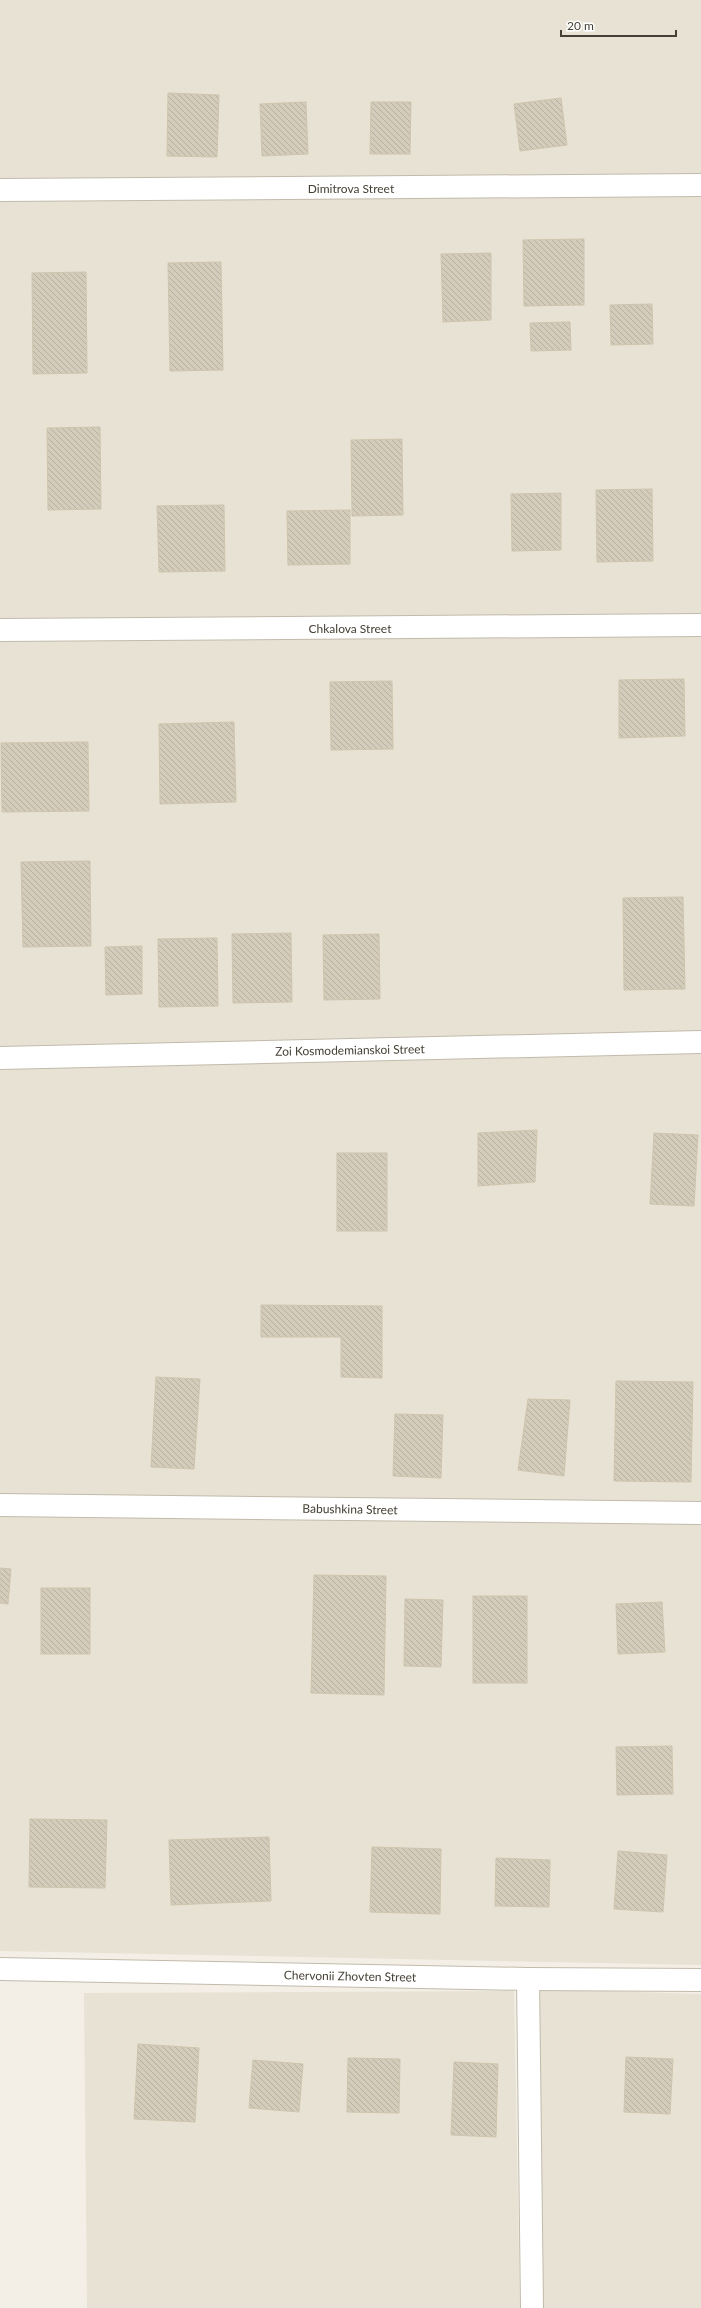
<svg xmlns="http://www.w3.org/2000/svg" width="701" height="2308" font-family="Lato,sans-serif">
<style>
.residential{fill:#e7e2d4}
.building{fill:url(#building-back-hatch);stroke:#cfc4ae}
.lines{fill:none;stroke-linecap:round;stroke-linejoin:round}
.street-casing{stroke:#c1bbab;stroke-width:24}
.street{stroke:#fff;stroke-width:22}
.labels{text-anchor:middle;dominant-baseline:central;stroke-width:3.5;stroke-linejoin:round;paint-order:stroke}
.street-label{font-size:12px;fill:#454035;stroke:#fff}
</style>
<defs>
<pattern id="building-back-hatch" width="6" height="6" patternUnits="userSpaceOnUse"><rect width="6" height="6" fill="#d4ccbb"/><path d="M-1 5l2 2M0 0l6 6M5-1l2 2" fill="none" stroke="#b7b0a1"/></pattern>
</defs>
<rect width="100%" height="100%" fill="#f3efe6"/>
<g class="residential">
<path d="M0 0H701V1965L0 1951Z"/>
<path d="M539 1989 701 1994V2308H540Z"/>
<path d="M514 1991 520 2308H87L84 1993Z"/>
</g>
<g class="building">
<path d="M168 93 219 95 217 157 167 156Z"/>
<path d="M561 98 567 145 520 151 514 104Z"/>
<path d="M306 102 308 154 262 156 260 104Z"/>
<path d="M371 102H411L410 154H370Z"/>
<path d="M584 239V305L524 306 523 240Z"/>
<path d="M491 253V320L443 322 441 254Z"/>
<path d="M221 262 223 370 170 371 168 263Z"/>
<path d="M86 272 87 373 33 374 32 273Z"/>
<path d="M652 304 653 344 611 345 610 305Z"/>
<path d="M570 322 571 350 531 351 530 323Z"/>
<path d="M100 427 101 509 48 510 47 428Z"/>
<path d="M402 439 403 515 352 516 351 440Z"/>
<path d="M652 489 653 561 597 562 596 490Z"/>
<path d="M561 493V550L512 551 511 494Z"/>
<path d="M224 505 225 571 159 572 157 506Z"/>
<path d="M350 510V564L288 565 287 511Z"/>
<path d="M684 679 685 736 619 738V680Z"/>
<path d="M392 681 393 749 331 750 330 682Z"/>
<path d="M234 722 236 802 160 804 159 724Z"/>
<path d="M88 742 89 811 2 812 1 743Z"/>
<path d="M90 861 91 946 23 947 21 862Z"/>
<path d="M683 897 685 989 624 990 623 898Z"/>
<path d="M291 933 292 1002 233 1003 232 934Z"/>
<path d="M379 934 380 999 324 1000 323 935Z"/>
<path d="M217 938 218 1006 159 1007 158 939Z"/>
<path d="M142 946V994L106 995 105 947Z"/>
<path d="M537 1130 535 1182 478 1186V1133Z"/>
<path d="M654 1133 698 1135 694 1206 650 1204Z"/>
<rect x="337" y="1153" width="50" height="78"/>
<path d="M261 1305 382 1306V1378L341 1377V1337H261Z"/>
<path d="M156 1377 200 1379 194 1469 151 1467Z"/>
<path d="M616 1381 693 1382 691 1482 614 1481Z"/>
<path d="M528 1399 570 1400 564 1476 518 1470Z"/>
<path d="M395 1414 443 1415 441 1478 393 1476Z"/>
<path d="M0 1568 11 1569 8 1604 0 1603Z"/>
<path d="M314 1575 386 1576 384 1695 311 1693Z"/>
<rect x="41" y="1588" width="49" height="66"/>
<rect x="473" y="1596" width="54" height="87"/>
<path d="M405 1599 443 1600 441 1667 404 1666Z"/>
<path d="M662 1602 665 1652 618 1654 616 1604Z"/>
<path d="M672 1746 673 1794 617 1795 616 1747Z"/>
<path d="M30 1819 107 1820 105 1888 29 1887Z"/>
<path d="M269 1837 271 1901 171 1905 169 1840Z"/>
<path d="M372 1847 441 1849 440 1914 370 1912Z"/>
<path d="M618 1851 667 1855 663 1912 614 1909Z"/>
<path d="M496 1858 550 1860 549 1907 495 1906Z"/>
<path d="M138 2044 199 2048 195 2122 134 2119Z"/>
<path d="M626 2057 673 2059 670 2114 624 2112Z"/>
<path d="M348 2058 400 2059 399 2113 347 2112Z"/>
<path d="M253 2060 303 2064 299 2112 249 2108Z"/>
<path d="M454 2062 498 2064 496 2137 451 2135Z"/>
</g>
<g class="lines">
<defs>
<g id="street">
<path d="M0 190 701 185"/>
<path d="M0 630 701 625"/>
<path d="M0 1058 701 1042"/>
<path d="M0 1505 701 1513"/>
<path d="M0 1969 528 1979 701 1980"/>
<path d="M528 1979 532 2308"/>
</g>
</defs>
<use href="#street" class="street-casing"/>
<use href="#street" class="street"/>
</g>
<g class="labels">
<g class="street-label">
<text x="351" y="188">Dimitrova Street</text>
<text x="350" y="628">Chkalova Street</text>
<text transform="translate(350 1050) rotate(-1)">Zoi Kosmodemianskoi Street</text>
<text transform="translate(350 1509) rotate(1)">Babushkina Street</text>
<text transform="translate(350 1976) rotate(1)">Chervonii Zhovten Street</text>
</g>
</g>
<path d="M561 30v6h115v-6" fill="none" stroke="#454035" stroke-width="2"/>
<text x="567" y="30" font-size="12" fill="#454035" stroke="#ffffff" stroke-width="3" paint-order="stroke">20 m</text>
</svg>
